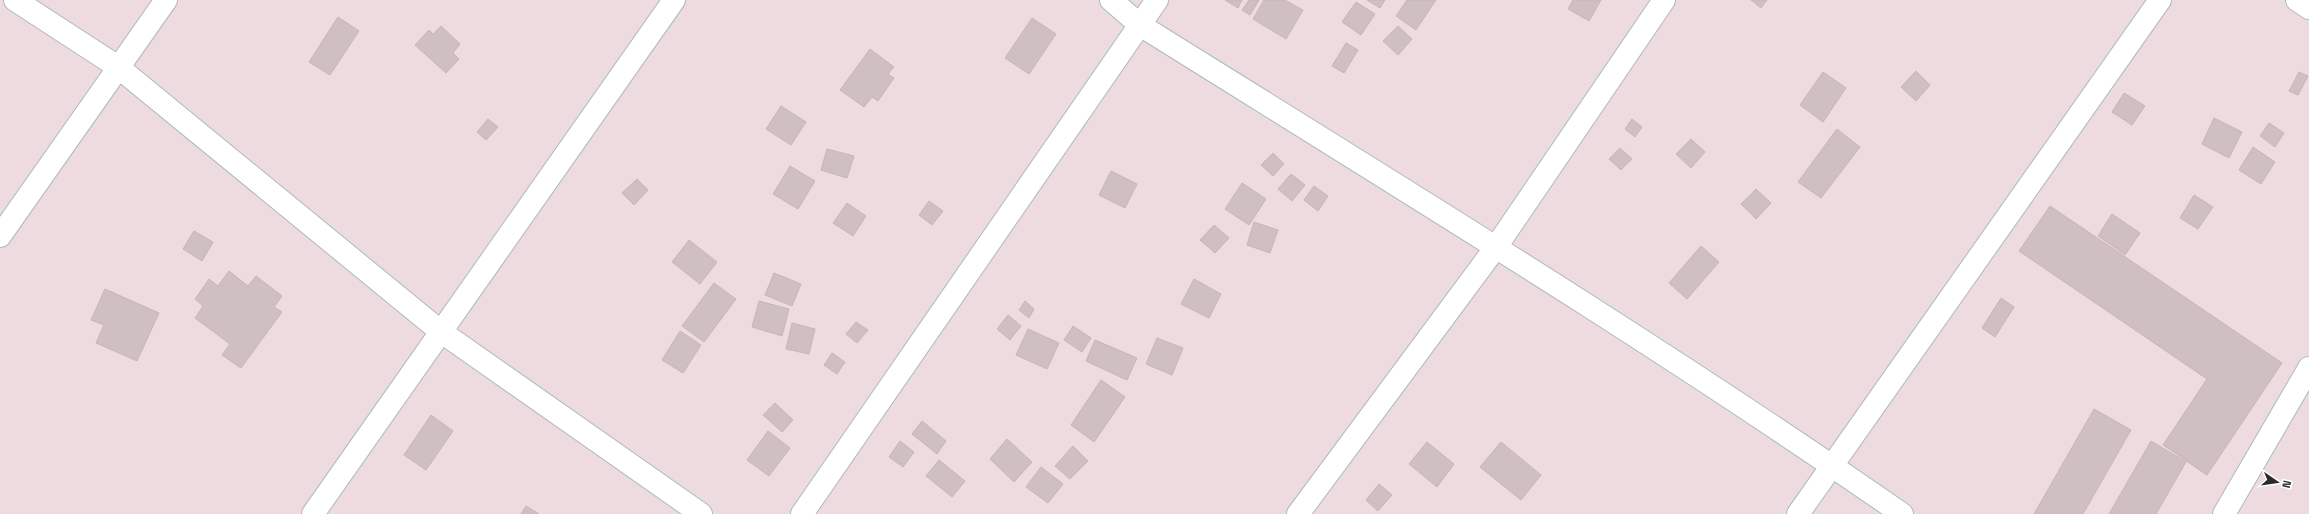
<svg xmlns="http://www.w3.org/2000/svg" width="2309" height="514" font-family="'Space Grotesk',sans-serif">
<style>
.building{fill:#cfbfc2;stroke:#c9b4b7}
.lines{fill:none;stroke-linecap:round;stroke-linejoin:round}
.minor-casing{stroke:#abbbbc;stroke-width:24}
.minor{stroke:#fff;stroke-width:22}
</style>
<rect width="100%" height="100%" fill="#eedbdf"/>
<g class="building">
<path d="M1225 0H1242L1238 8Z"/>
<path d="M1249 0H1259L1250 15 1242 10Z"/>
<path d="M1264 0H1285L1303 10 1286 39 1253 19Z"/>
<path d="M1367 0H1385L1380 8Z"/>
<path d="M1407 0H1436L1416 30 1396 16Z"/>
<path d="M1573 0H1601L1589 21 1568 9Z"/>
<path d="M1751 0H1767L1761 8Z"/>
<path d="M1356 2 1375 14 1361 35 1342 22Z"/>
<path d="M338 17 359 31 330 75 309 62Z"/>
<path d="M1032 18 1056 34 1029 74 1005 58Z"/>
<path d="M441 26 460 44 453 53 459 59 446 73 415 45 429 30 433 34Z"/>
<path d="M1398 26 1412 39 1398 55 1383 41Z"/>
<path d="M1346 43 1358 50 1344 73 1332 66Z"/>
<path d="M870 49 894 67 888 74 894 78 878 101 872 97 864 107 840 90Z"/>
<path d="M1916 71 1930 85 1916 101 1901 87Z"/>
<path d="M1823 72 1846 88 1823 122 1800 105Z"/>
<path d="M2299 72 2308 76 2298 95 2289 91Z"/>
<path d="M2124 93 2145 106 2132 125 2112 112Z"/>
<path d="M781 106 806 122 791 145 766 129Z"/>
<path d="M2214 118 2242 132 2229 158 2202 144Z"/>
<path d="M488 119 498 127 486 140 477 132Z"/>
<path d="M1632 119 1642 127 1635 137 1625 129Z"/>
<path d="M2269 123 2284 133 2275 147 2260 136Z"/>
<path d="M1837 129 1860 147 1821 198 1798 182Z"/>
<path d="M1691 139 1705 152 1691 168 1676 154Z"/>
<path d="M2253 147 2275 162 2261 184 2239 170Z"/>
<path d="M1620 148 1632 159 1621 170 1609 159Z"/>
<path d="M827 149 854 156 847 178 821 170Z"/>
<path d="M1273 153 1284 164 1273 176 1261 165Z"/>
<path d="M790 166 815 181 798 209 773 194Z"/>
<path d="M1111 171 1137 184 1125 208 1099 195Z"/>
<path d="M1291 174 1305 185 1292 201 1278 189Z"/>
<path d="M637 179 648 190 634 205 622 193Z"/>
<path d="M1242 183 1266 199 1249 225 1225 209Z"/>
<path d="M1314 186 1328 196 1318 211 1304 200Z"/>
<path d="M1756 189 1771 203 1756 219 1741 204Z"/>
<path d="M2194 195 2213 207 2198 229 2180 218Z"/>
<path d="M929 201 943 211 932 225 919 215Z"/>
<path d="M847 203 866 216 853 236 833 223Z"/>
<path d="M2050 206 2282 363 2207 475 2163 445 2207 379 2019 251Z"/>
<path d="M2112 214 2140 233 2125 255 2098 236Z"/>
<path d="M1254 222 1278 230 1270 253 1247 245Z"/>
<path d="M1214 225 1229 238 1215 253 1200 240Z"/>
<path d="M194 231 213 242 202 261 183 249Z"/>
<path d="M689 240 717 262 700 284 672 262Z"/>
<path d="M1701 246 1719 262 1687 299 1669 283Z"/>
<path d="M229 271 248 286 256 276 282 296 274 307 282 312 241 368 222 355 230 344 195 318 203 306 195 299 209 279 218 286Z"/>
<path d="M774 273 801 284 792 306 765 295Z"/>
<path d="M1194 279 1221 294 1209 318 1181 304Z"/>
<path d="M714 283 736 299 704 342 682 326Z"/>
<path d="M105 289 159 313 137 361 96 343 104 325 91 320Z"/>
<path d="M2001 298 2014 307 1995 337 1982 328Z"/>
<path d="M759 301 789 309 782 336 752 327Z"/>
<path d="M1025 301 1034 309 1029 318 1019 310Z"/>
<path d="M1008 315 1021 326 1010 340 997 329Z"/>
<path d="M856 322 868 330 857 343 846 334Z"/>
<path d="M792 323 815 329 809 354 786 349Z"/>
<path d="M1073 326 1091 338 1082 352 1064 340Z"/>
<path d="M1028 329 1059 343 1047 369 1016 355Z"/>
<path d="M680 331 701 345 683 373 662 360Z"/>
<path d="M1157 338 1183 348 1172 375 1146 364Z"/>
<path d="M1095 340 1137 358 1127 380 1086 361Z"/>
<path d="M832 353 845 362 837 374 824 365Z"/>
<path d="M1101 380 1125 397 1094 442 1071 425Z"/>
<path d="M775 403 793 420 782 432 763 415Z"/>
<path d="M2094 409 2131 430 2083 514H2034Z"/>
<path d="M431 415 453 431 426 470 404 455Z"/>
<path d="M922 421 946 441 937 454 912 434Z"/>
<path d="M768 431 790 448 769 476 747 460Z"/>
<path d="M1007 439 1032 462 1014 482 990 459Z"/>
<path d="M900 441 914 452 903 467 889 457Z"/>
<path d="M2151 441 2186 462 2156 514H2109Z"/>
<path d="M1427 442 1454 464 1437 487 1409 464Z"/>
<path d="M1501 442 1541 475 1521 500 1480 467Z"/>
<path d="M1073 446 1088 461 1070 479 1055 466Z"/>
<path d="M939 460 965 481 952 497 926 476Z"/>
<path d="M1041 467 1063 484 1048 503 1026 487Z"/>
<path d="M1379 484 1392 495 1378 511 1366 500Z"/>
<path d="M526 506 539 514H521Z"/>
</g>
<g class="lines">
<defs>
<g id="minor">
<path d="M15 0 118 67 440 331 701 514"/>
<path d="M1111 0 1140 25C1396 185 1654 342 1902 514"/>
<path d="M2297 0 2309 8"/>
<path d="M0 236 166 0"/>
<path d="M313 514 674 0"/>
<path d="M802 514 1157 0"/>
<path d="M1298 514 1496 247 1664 0"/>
<path d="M1798 514 2160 0"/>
<path d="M2224 514 2309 368"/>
</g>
</defs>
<use href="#minor" class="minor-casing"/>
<use href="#minor" class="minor"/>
</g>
<g transform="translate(2277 482) rotate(103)" stroke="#ffffff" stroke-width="3" paint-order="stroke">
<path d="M0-3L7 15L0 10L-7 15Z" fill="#2a2a2a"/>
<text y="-6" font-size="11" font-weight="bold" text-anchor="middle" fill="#2a2a2a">N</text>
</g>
</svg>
